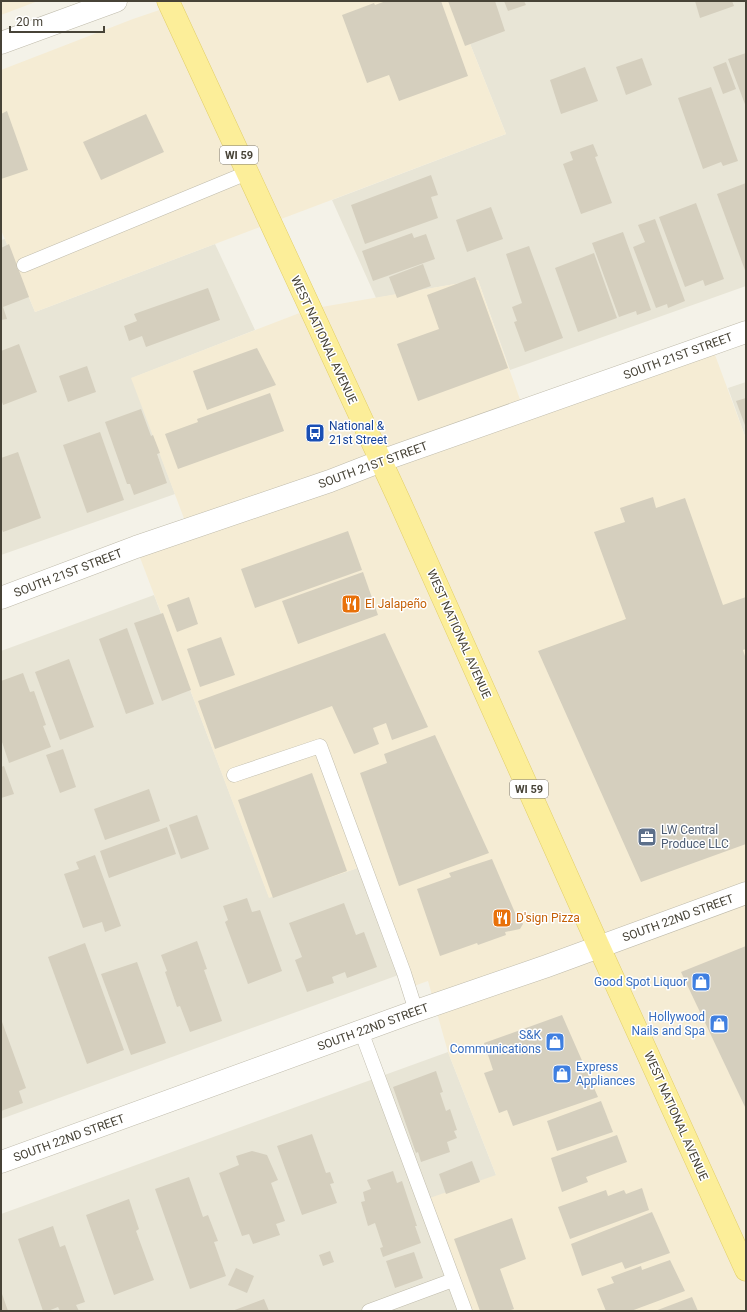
<svg xmlns="http://www.w3.org/2000/svg" width="747" height="1312" font-family="Roboto,sans-serif">
<style>
.residential{fill:#e8e5d6}
.commercial{fill:#f5ecd4}
.building{fill:#d5cfbe}
.lines{fill:none;stroke-linecap:round;stroke-linejoin:round}
.lane-casing{stroke:#bfbbab;stroke-width:15}
.street-casing{stroke:#bfbbab;stroke-width:23}
.primary-casing{stroke:#e2ce68;stroke-width:23}
.lane{stroke:#fff;stroke-width:14}
.street{stroke:#fff;stroke-width:22}
.primary{stroke:#fcee99;stroke-width:22}
.labels{text-anchor:middle;dominant-baseline:central;stroke-width:3;stroke-linejoin:round;paint-order:stroke}
.shield{fill:#fff;stroke:#7e7b73;stroke-width:1}
.shield-label{font-size:11px;font-weight:bold;fill:#474337}
.street-label{font-size:12px;fill:#474337;stroke:#fff}
.transit-label{font-size:12px;fill:#164399;stroke:#fff;text-anchor:start}
.food-label{font-size:12px;fill:#c56008;stroke:#fff;text-anchor:start}
.service-label{font-size:12px;fill:#4e5e75;stroke:#fff;text-anchor:start}
.shop-label{font-size:12px;fill:#366cbe;stroke:#fff;text-anchor:end}
</style>
<rect width="100%" height="100%" fill="#f4f2e8"/>
<g class="residential">
<path d="M453 1H746V286L510 370 478 280 376 298 332 200 506 134Z"/>
<path d="M5 239 35 312 215 244 255 330 132 378 175 494 1 555V240Z"/>
<path d="M746 382V439L728 388Z"/>
<path d="M154 595 269 897 364 866 404 973 1 1119V651Z"/>
<path d="M448 1052 496 1175 464 1311H1V1214Z"/>
</g>
<g class="commercial">
<path d="M1 1H38L1 15Z"/>
<path d="M186 1H453L506 134 35 312 1 230V70L133 19Z"/>
<path d="M478 280 524 411 711 344 746 439V1311H465L424 1200 496 1175 448 1052 428 981 411 987 364 866 269 898 136 547 188 529 131 378 310 309Z"/>
</g>
<g class="building">
<path d="M386 1H441L468 76 399 101 389 75 367 83 342 15 374 3 375 5Z"/>
<path d="M448 1H495L505 31 465 46Z"/>
<path d="M504 1H524L526 5 508 11Z"/>
<path d="M695 1H732L734 6 700 18Z"/>
<path d="M746 53V107L728 59Z"/>
<path d="M642 58 652 85 626 95 616 67Z"/>
<path d="M726 62 736 89 723 94 713 67Z"/>
<path d="M585 67 598 101 561 114 550 80Z"/>
<path d="M711 87 738 161 723 166 721 162 703 169 678 98Z"/>
<path d="M7 111 28 170 1 179V114Z"/>
<path d="M146 114 164 152 101 180 83 142Z"/>
<path d="M593 144 598 156 595 157 612 203 581 214 563 164 573 160 570 152Z"/>
<path d="M431 175 438 195 431 197 438 218 365 244 351 205Z"/>
<path d="M746 183V273L717 194Z"/>
<path d="M696 203 724 279 705 286 703 280 685 287 659 217Z"/>
<path d="M491 207 503 239 467 252 456 220Z"/>
<path d="M655 219 685 301 668 308 667 304 656 308 633 247 645 242 638 225Z"/>
<path d="M623 232 651 310 637 315 636 311 619 317 592 243Z"/>
<path d="M412 233 414 238 426 234 435 259 373 281 362 251Z"/>
<path d="M9 244 29 297 3 307 7 319 1 320V248Z"/>
<path d="M529 246 563 338 525 352 514 322 517 321 512 307 522 303 506 254Z"/>
<path d="M594 253 617 318 578 332 555 268Z"/>
<path d="M423 264 431 286 397 298 389 277Z"/>
<path d="M475 277 508 368 418 401 397 344 439 329 427 295Z"/>
<path d="M208 288 220 320 146 347 142 336 129 341 124 326 137 321 134 314Z"/>
<path d="M19 344 37 392 3 405 1 399V351Z"/>
<path d="M257 348 276 385 207 410 193 371Z"/>
<path d="M87 366 96 392 68 402 59 376Z"/>
<path d="M270 393 284 431 178 469 165 434 198 422 197 419Z"/>
<path d="M746 398V428L736 401Z"/>
<path d="M141 409 151 436 153 435 160 453 157 454 167 483 134 495 130 484H127L105 422Z"/>
<path d="M100 432 124 500 87 513 63 445Z"/>
<path d="M18 452 41 518 3 532 1 527V458Z"/>
<path d="M653 497 656 508 685 498 723 605 746 597V649L743 650 746 659V844L641 882 538 651 626 619 594 532 625 522 620 508Z"/>
<path d="M348 531 362 570 255 608 241 569Z"/>
<path d="M363 572 378 615 298 644 282 601Z"/>
<path d="M189 597 198 624 177 632 167 605Z"/>
<path d="M163 613 191 690 162 701 134 623Z"/>
<path d="M127 628 154 704 126 714 99 639Z"/>
<path d="M385 633 428 727 392 740 386 723 373 728 379 744 354 754 332 706 215 749 198 701Z"/>
<path d="M221 637 235 675 200 687 187 649Z"/>
<path d="M69 659 94 727 60 740 35 672Z"/>
<path d="M23 673 30 692 34 691 46 725 43 726 51 747 9 763 1 739V681Z"/>
<path d="M435 735 489 853 399 886 360 773 387 763 384 754Z"/>
<path d="M63 749 76 787 60 793 46 755Z"/>
<path d="M4 766 14 794 1 798V767Z"/>
<path d="M312 773 347 871 273 898 238 800Z"/>
<path d="M149 789 160 821 105 840 94 809Z"/>
<path d="M197 815 209 849 181 859 169 825Z"/>
<path d="M167 827 176 854 109 878 100 851Z"/>
<path d="M95 855 121 926 105 932 102 922 83 928 64 874 79 869 76 862Z"/>
<path d="M492 859 516 915 520 917 523 924 520 929 505 932 506 935 478 945 477 943 440 956 417 889 451 877 449 873Z"/>
<path d="M247 898 252 912 260 910 282 971 248 984 225 922 228 920 223 906Z"/>
<path d="M344 903 356 935 364 932 377 967 347 978 345 972 332 977 334 983 307 992 295 960 302 957 289 923Z"/>
<path d="M197 941 207 969 204 970 222 1021 190 1032 180 1006 177 1007 165 972 167 971 161 955Z"/>
<path d="M85 943 124 1050 87 1064 48 957Z"/>
<path d="M746 946V1109L681 972Z"/>
<path d="M137 962 166 1043 131 1055 101 974Z"/>
<path d="M562 1015 598 1097 513 1126 507 1110 499 1113 484 1073 493 1070 484 1043Z"/>
<path d="M1 1019 26 1088 19 1091 23 1103 1 1111Z"/>
<path d="M436 1071 443 1092 440 1093 446 1111 450 1109 457 1130 454 1131 457 1138 447 1142 450 1152 421 1162 418 1152 416 1153 393 1087Z"/>
<path d="M601 1101 613 1132 557 1151 547 1121Z"/>
<path d="M312 1134 326 1173 330 1172 334 1183 330 1184 337 1203 302 1215 277 1146Z"/>
<path d="M617 1135 627 1162 586 1177 588 1182 562 1192 551 1158Z"/>
<path d="M252 1151 267 1155 278 1180 271 1183 285 1221 276 1224 280 1235 253 1244 249 1234 242 1236 219 1173 239 1165 236 1156Z"/>
<path d="M472 1161 480 1182 446 1194 439 1174Z"/>
<path d="M393 1171 397 1183 402 1181 417 1226H415L421 1243 383 1257 380 1248 383 1247 375 1223 368 1226 361 1202 365 1201 363 1192 371 1189 367 1180Z"/>
<path d="M189 1177 203 1217 208 1215 218 1241 214 1242 226 1276 190 1289 155 1189Z"/>
<path d="M642 1188 649 1210 570 1239 558 1207 606 1190 608 1196 624 1190 626 1194Z"/>
<path d="M129 1199 139 1229 136 1231 154 1280 114 1295 86 1215Z"/>
<path d="M652 1212 670 1253 625 1269 622 1262 582 1276 571 1244Z"/>
<path d="M512 1218 526 1259 500 1269 514 1309 508 1311H480L454 1239Z"/>
<path d="M53 1226 60 1247 65 1245 85 1302 76 1305 79 1311H60L58 1307 48 1311H43L18 1239Z"/>
<path d="M330 1251 334 1262 323 1266 319 1255Z"/>
<path d="M414 1252 423 1278 395 1288 386 1261Z"/>
<path d="M670 1260 685 1291 631 1311H606L597 1289 614 1283 611 1277 641 1266 642 1270Z"/>
<path d="M236 1268 254 1276 247 1293 228 1285Z"/>
<path d="M1 1291 8 1311H1Z"/>
<path d="M692 1297 698 1311H655Z"/>
<path d="M264 1299 269 1311H232Z"/>
</g>
<g class="lines">
<defs>
<g id="lane">
<path d="M24 265 247 173"/>
<path d="M234 775 320 746 404 973 416 1011"/>
<path d="M361 1031 465 1311"/>
<path d="M369 1311 453 1280"/>
</g>
<g id="street">
<path d="M1 43 116 1"/>
<path d="M1 598 136 547 330 481 389 458 746 332"/>
<path d="M1 1162 416 1011 547 966 746 893"/>
</g>
<path id="primary" d="M168 1 399 500 599 947 746 1270"/>
</defs>
<use href="#lane" class="lane-casing"/>
<use href="#street" class="street-casing"/>
<use href="#primary" class="primary-casing"/>
<use href="#lane" class="lane"/>
<use href="#street" class="street"/>
<use href="#primary" class="primary"/>
</g>
<defs>
<symbol id="bus-square" viewBox="-11 -11 22 22"><rect x="-9" y="-9" width="18" height="18" rx="4" fill="#1a4fb4" stroke="#fff"/><path d="M-5-6H5V4H4V6H2V4H-2V6H-4V4H-5ZM-3.5-4V0h7V-4ZM-3.5 1.2v1.5H-2V1.2ZM2 1.2v1.5H3.5V1.2Z" fill="#fff"/></symbol>
<symbol id="restaurant-square" viewBox="-11 -11 22 22"><rect x="-9" y="-9" width="18" height="18" rx="4" fill="#e8710a" stroke="#fff"/><path d="M-5-6h1v4h1v-4h1v4h1v-4h1v5L-1.5 .5V6h-2V.5L-5-1ZM5-6V6H3V1.5H1.5Q1.5-4 5-6Z" fill="#fff"/></symbol>
<symbol id="office-square" viewBox="-11 -11 22 22"><rect x="-9" y="-9" width="18" height="18" rx="4" fill="#5c6f8a" stroke="#fff"/><path d="M-6-3h4V-5.5h4V-3h4V5H-6ZM-1-4.5V-3h2v-1.5ZM-6 0V1H6V0Z" fill="#fff"/></symbol>
<symbol id="shop-square" viewBox="-11 -11 22 22"><rect x="-9" y="-9" width="18" height="18" rx="4" fill="#3f7fe0" stroke="#fff"/><path d="M-5-2.5h2.3a2.7 3.5 0 0 1 5.4 0H5L5.5 6h-11ZM-1.5-2.5h3a1.5 2.3 0 0 0-3 0Z" fill="#fff"/></symbol>
</defs>
<g fill-rule="evenodd">
<use href="#bus-square" x="304" y="422" width="22" height="22"/>
<use href="#restaurant-square" x="340" y="593" width="22" height="22"/>
<use href="#office-square" x="636" y="826" width="22" height="22"/>
<use href="#restaurant-square" x="491" y="907" width="22" height="22"/>
<use href="#shop-square" x="690" y="971" width="22" height="22"/>
<use href="#shop-square" x="708" y="1013" width="22" height="22"/>
<use href="#shop-square" x="544" y="1031" width="22" height="22"/>
<use href="#shop-square" x="551" y="1063" width="22" height="22"/>
</g>
<g class="labels">
<g class="shield">
<rect x="220" y="146" width="38" height="18" rx="3"/>
<rect x="510" y="780" width="38" height="18" rx="3"/>
</g>
<g class="shield-label">
<text x="239" y="155">WI 59</text>
<text x="529" y="789">WI 59</text>
</g>
<g class="street-label">
<text transform="translate(324 340) rotate(65)">WEST NATIONAL AVENUE</text>
<text transform="translate(678 356) rotate(-20)">SOUTH 21ST STREET</text>
<text transform="translate(373 465) rotate(-20)">SOUTH 21ST STREET</text>
<text transform="translate(68 573) rotate(-21)">SOUTH 21ST STREET</text>
<text transform="translate(459 634) rotate(66)">WEST NATIONAL AVENUE</text>
<text transform="translate(678 918) rotate(-20)">SOUTH 22ND STREET</text>
<text transform="translate(373 1027) rotate(-20)">SOUTH 22ND STREET</text>
<text transform="translate(676 1116) rotate(66)">WEST NATIONAL AVENUE</text>
<text transform="translate(69 1138) rotate(-20)">SOUTH 22ND STREET</text>
</g>
<g class="transit-label">
<text x="329" y="426">National &amp;<tspan x="329" dy="14">21st Street</tspan></text>
</g>
<g class="food-label">
<text x="365" y="604">El Jalapeño</text>
<text x="516" y="918">D'sign Pizza</text>
</g>
<g class="service-label">
<text x="661" y="830">LW Central<tspan x="661" dy="14">Produce LLC</tspan></text>
</g>
<g class="shop-label">
<text x="687" y="982">Good Spot Liquor</text>
<text x="705" y="1017">Hollywood<tspan x="705" dy="14">Nails and Spa</tspan></text>
<text x="541" y="1035">S&amp;K<tspan x="541" dy="14">Communications</tspan></text>
<text x="576" y="1067" text-anchor="start">Express<tspan x="576" dy="14">Appliances</tspan></text>
</g>
</g>
<rect width="747" height="1312" fill="none" stroke="#474337" stroke-width="4"/>
<path d="M10 26v6h94v-6" fill="none" stroke="#474337" stroke-width="2"/>
<text x="16" y="26" font-size="12" fill="#474337" stroke="#ffffff" stroke-width="3" paint-order="stroke">20 m</text>
</svg>
